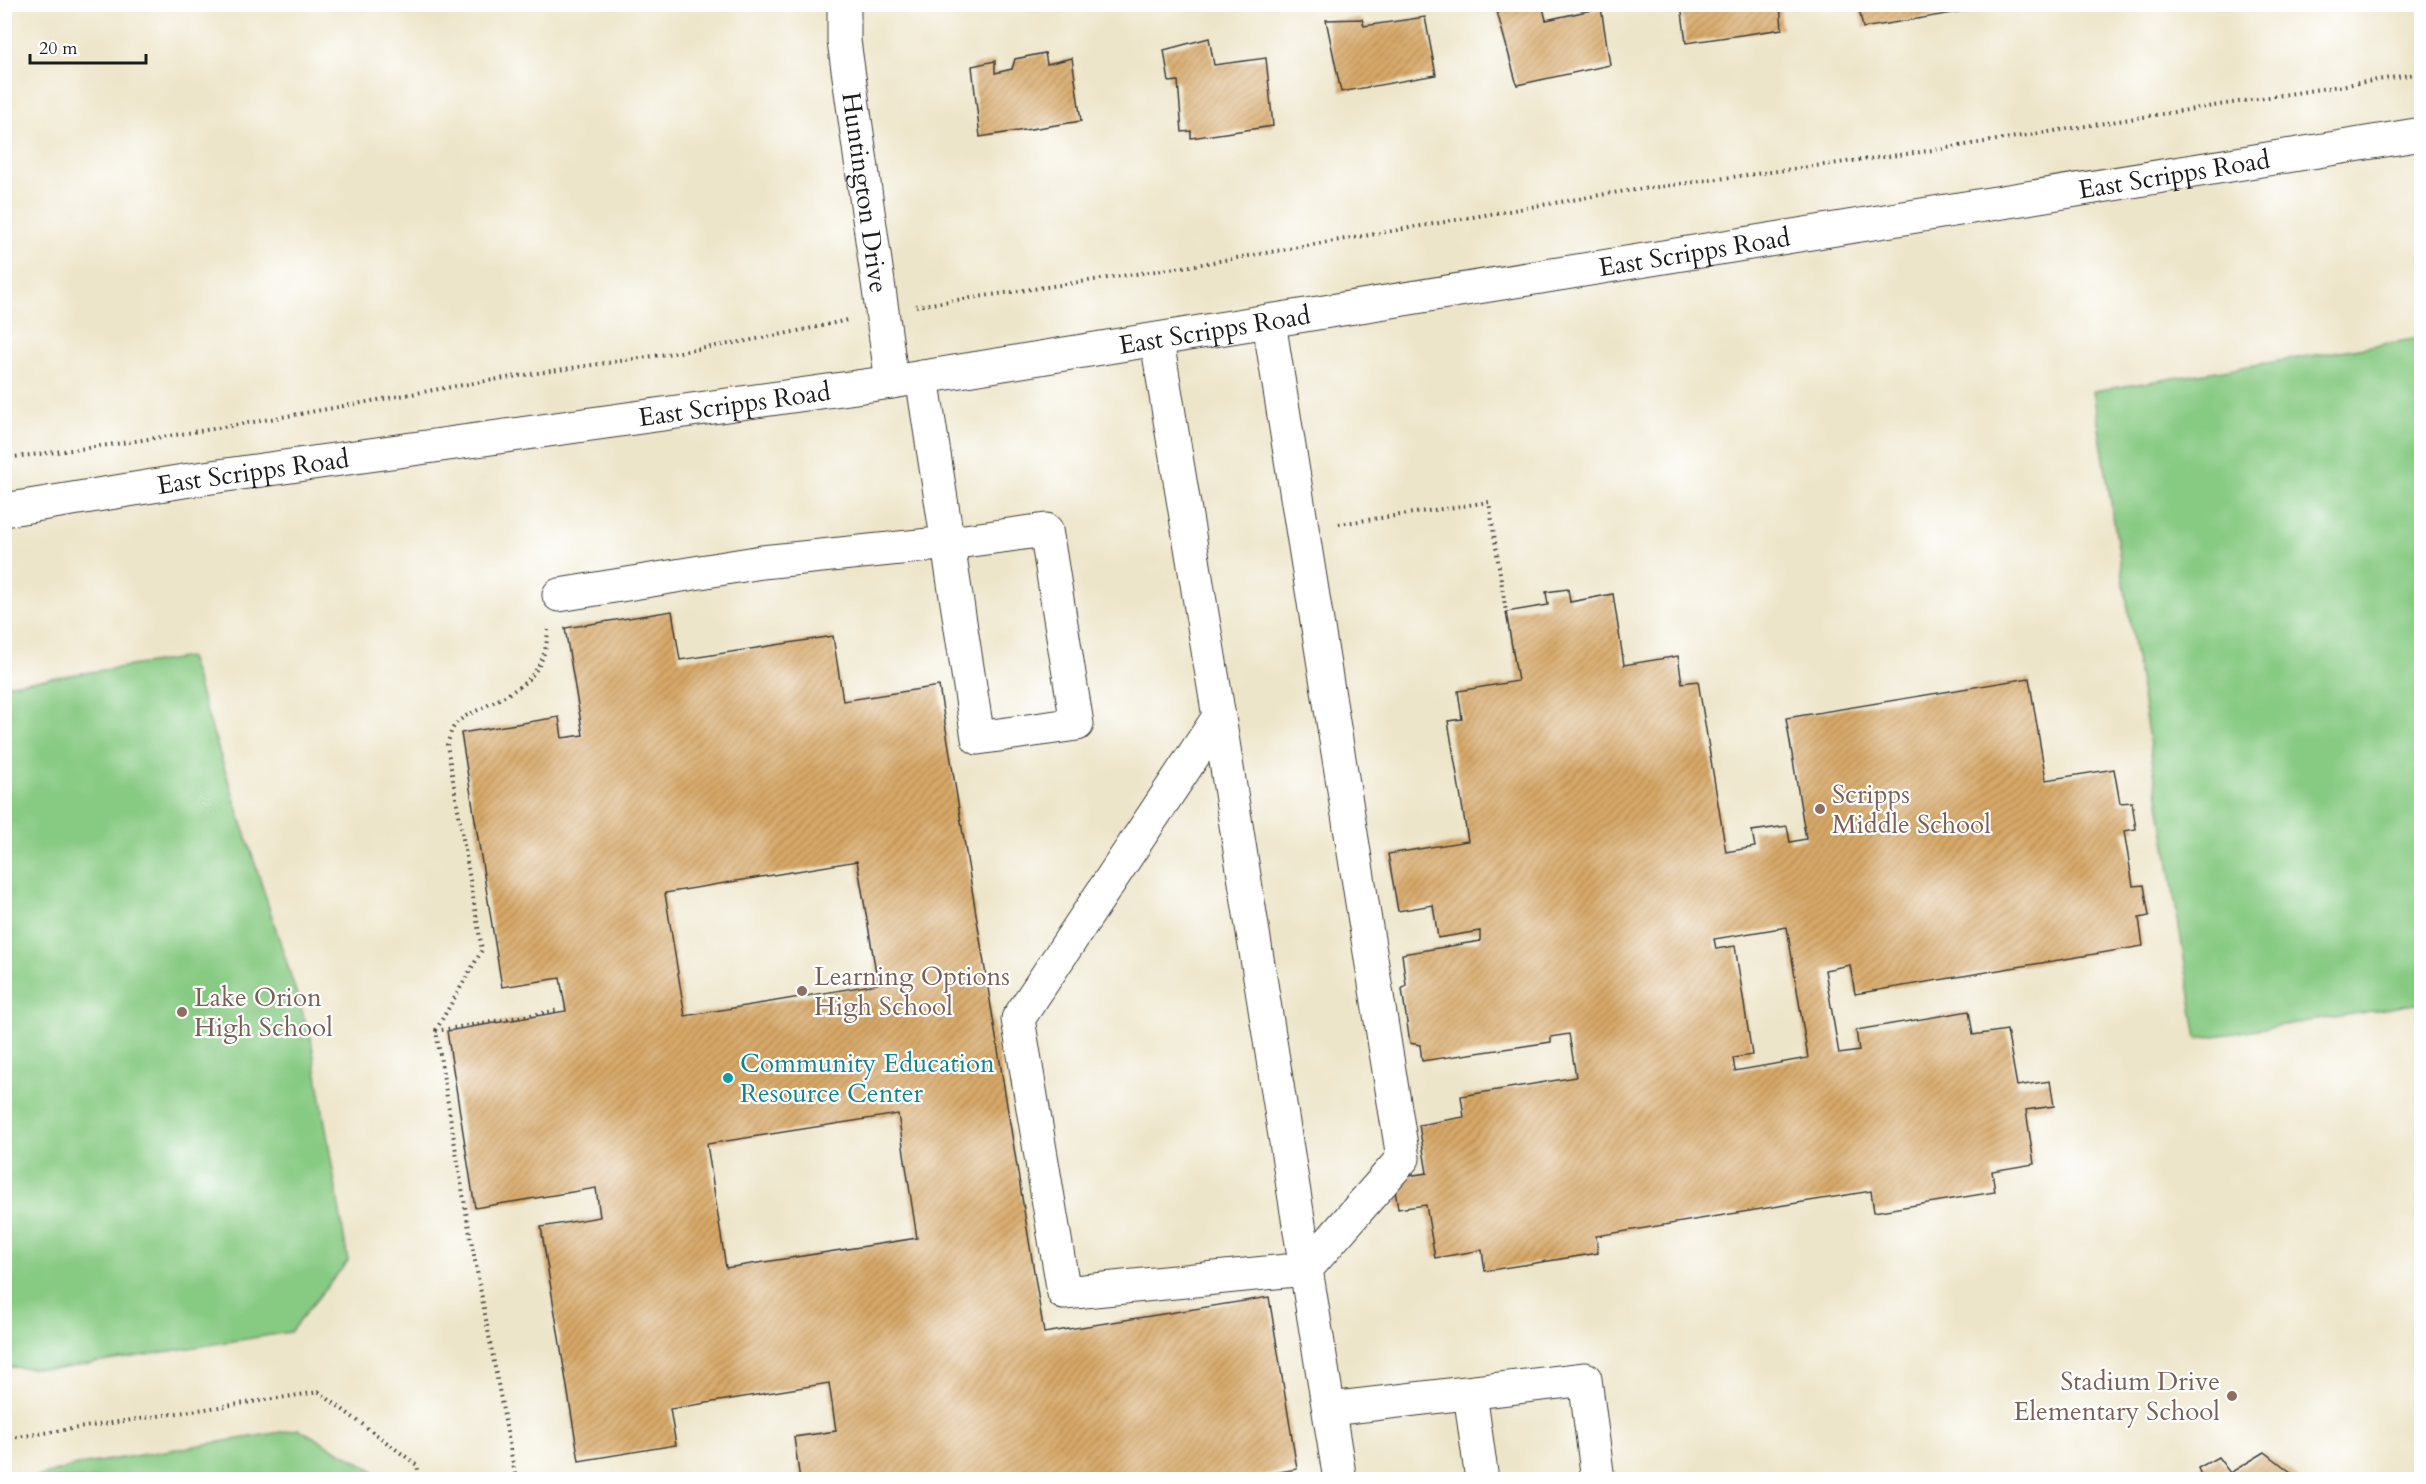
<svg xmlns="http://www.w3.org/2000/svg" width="2426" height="1484" font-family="Cardo,serif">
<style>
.green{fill:#87ca82;stroke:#52734f;stroke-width:1.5}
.building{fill:url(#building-hatch);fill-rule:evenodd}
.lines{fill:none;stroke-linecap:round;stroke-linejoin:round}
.minor-casing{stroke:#3b3a36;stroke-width:35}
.path{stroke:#3b3a36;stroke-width:4;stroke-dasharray:1.5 4.5;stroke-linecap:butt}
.minor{stroke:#fff;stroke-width:33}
.education-dot{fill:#8d6e63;stroke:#fff;stroke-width:2}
.culture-dot{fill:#0f9aa8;stroke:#fff;stroke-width:2}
.labels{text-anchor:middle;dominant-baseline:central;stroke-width:4.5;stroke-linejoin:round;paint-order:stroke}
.street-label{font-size:26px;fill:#1c1c1c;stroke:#fff}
.education-label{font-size:26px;fill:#785e54;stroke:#fff;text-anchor:start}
.culture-label{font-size:26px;fill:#0d838f;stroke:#fff;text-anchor:start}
</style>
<defs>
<pattern id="building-hatch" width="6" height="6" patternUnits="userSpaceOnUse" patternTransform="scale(1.5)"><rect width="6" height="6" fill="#d8a968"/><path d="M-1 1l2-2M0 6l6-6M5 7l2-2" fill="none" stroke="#ae8955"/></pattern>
</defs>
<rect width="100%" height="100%" fill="#fff"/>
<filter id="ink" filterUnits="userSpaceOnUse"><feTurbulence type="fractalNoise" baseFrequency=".0167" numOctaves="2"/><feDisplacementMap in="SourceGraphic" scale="12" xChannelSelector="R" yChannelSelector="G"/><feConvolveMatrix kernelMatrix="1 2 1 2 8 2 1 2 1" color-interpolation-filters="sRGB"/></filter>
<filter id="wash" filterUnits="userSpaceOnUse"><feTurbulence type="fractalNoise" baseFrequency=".008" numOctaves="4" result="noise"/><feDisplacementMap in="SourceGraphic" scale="24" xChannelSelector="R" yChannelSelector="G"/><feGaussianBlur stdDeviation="1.35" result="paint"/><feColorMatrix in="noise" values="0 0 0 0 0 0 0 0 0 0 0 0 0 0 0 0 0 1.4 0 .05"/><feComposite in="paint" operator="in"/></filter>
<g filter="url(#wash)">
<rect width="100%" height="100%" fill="#ede5c9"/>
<g class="green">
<path d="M2421 338V1003L2197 1039 2093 391Z"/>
<path d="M189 657 311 1039 348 1261 290 1332 58 1369 5 1367V685Z"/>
<path d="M299 1429 373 1470 375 1479H31L73 1466Z"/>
</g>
<g id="blocks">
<g class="building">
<path d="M1495 4H1542L1546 20 1601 8 1610 65 1517 85Z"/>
<path d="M1681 4H1780L1782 29 1686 43Z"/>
<path d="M1858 4H1964L1965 11 1863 28Z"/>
<path d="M1425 17 1436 75 1341 92 1326 20 1362 19 1364 26Z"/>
<path d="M1209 38 1214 65 1266 58 1273 126 1191 138V131L1182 132 1178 81 1169 82 1164 50Z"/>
<path d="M1045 53 1047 64 1072 58 1081 121 980 137 972 66 995 61V73L1012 69 1015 59Z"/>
<path d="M1568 589 1570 602 1613 594 1624 665 1678 656 1682 683 1698 681 1726 852 1755 847 1752 831 1787 826 1790 842 1806 839 1786 718 2029 678 2046 780 2114 769 2120 803 2132 802 2136 829 2124 831 2133 886 2144 885 2149 916 2139 918 2143 946 1855 994 1850 965 1825 970 1839 1054 1859 1051 1856 1030 1969 1011 1973 1035 2007 1030 2017 1086 2050 1081 2054 1106 2026 1110 2034 1164 1992 1171 1995 1192 1874 1212 1871 1191 1596 1236 1598 1253 1485 1271 1482 1250 1435 1258 1426 1205 1398 1209 1393 1178 1427 1173 1419 1125 1464 1117 1461 1096 1576 1077 1569 1034 1551 1037V1042L1422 1061 1420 1045 1410 1043 1402 989 1406 985 1402 954 1480 941V931L1438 938 1433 905 1398 911 1388 854 1468 841 1448 721 1462 719 1458 691 1518 681 1506 612 1548 605 1546 592ZM1787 927 1808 1058 1735 1071 1733 1058 1752 1055 1735 946 1716 949 1714 939Z"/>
<path d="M672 611 680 660 833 636 843 701 939 686 1044 1333 1269 1297 1297 1469 1257 1476 1258 1480H800L794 1437 836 1431 829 1383 670 1409 676 1445 579 1461 541 1227 600 1217 596 1188 475 1208 447 1031 566 1011 560 978 502 987 461 733 559 717 562 738 583 735 565 628ZM857 861 878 984 685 1016 665 893ZM898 1114 917 1238 726 1268 707 1144Z"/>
<path d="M2265 1452 2301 1480H2203L2198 1468 2218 1457 2230 1473Z"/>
</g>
</g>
</g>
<g filter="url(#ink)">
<use href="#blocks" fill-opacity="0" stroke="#3b3a36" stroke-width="1.5"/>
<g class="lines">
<defs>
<g id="minor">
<path id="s1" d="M844 4V41L892 382"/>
<path d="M1269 322 1403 1158 1306 1269 1340 1480"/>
<path d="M1157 341 1219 717 1018 1019 1064 1293 1306 1269 1219 717"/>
<path id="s2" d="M4 510 190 480 892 382 2422 134"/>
<path d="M559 595 762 562 949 543 1046 530 1077 724 978 738 922 377"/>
<path d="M1470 1393 1482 1480"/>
<path d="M1330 1409 1585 1379 1598 1480"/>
</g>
</defs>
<use href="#minor" class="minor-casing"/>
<g class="path">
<path d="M916 306 1190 266 1612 193 1921 152 2422 73"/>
<path d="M4 458C164 441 322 409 480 382 602 362 727 349 847 320"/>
<path d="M1339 524 1489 502 1506 612"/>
<path d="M436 1030 482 950 447 745C449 740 450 733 453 728 459 718 470 714 480 709 519 689 545 678 548 630"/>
<path d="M4 1439 319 1392 417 1465 420 1480"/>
<path d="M516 1480 467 1218 436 1031 560 1010"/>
</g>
<use href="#minor" class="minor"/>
</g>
</g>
<g class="education-dot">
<circle cx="1820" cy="809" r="6"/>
<circle cx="802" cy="991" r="6"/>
<circle cx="182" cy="1012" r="6"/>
<circle cx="2232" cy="1396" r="6"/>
</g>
<circle class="culture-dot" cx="728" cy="1078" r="6"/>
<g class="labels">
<g class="street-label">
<text stroke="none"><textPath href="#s2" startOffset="2196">East Scripps Road</textPath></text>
<text stroke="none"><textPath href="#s1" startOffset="190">Huntington Drive</textPath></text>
<text stroke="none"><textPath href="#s2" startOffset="1710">East Scripps Road</textPath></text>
<text stroke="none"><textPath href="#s2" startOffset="1224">East Scripps Road</textPath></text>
<text stroke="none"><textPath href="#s2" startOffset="738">East Scripps Road</textPath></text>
<text stroke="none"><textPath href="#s2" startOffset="252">East Scripps Road</textPath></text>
</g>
<g class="education-label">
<text x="1832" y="794">Scripps<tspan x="1832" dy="30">Middle School</tspan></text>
<text x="814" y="976">Learning Options<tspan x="814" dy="30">High School</tspan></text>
<text x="194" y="997">Lake Orion<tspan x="194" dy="30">High School</tspan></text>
<text x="2220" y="1381" text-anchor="end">Stadium Drive<tspan x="2220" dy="30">Elementary School</tspan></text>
</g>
<g class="culture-label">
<text x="740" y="1063">Community Education<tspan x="740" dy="30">Resource Center</tspan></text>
</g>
</g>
<rect width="2426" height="1484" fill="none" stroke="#fff" stroke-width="24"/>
<path d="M30 54v9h116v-9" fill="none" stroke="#1c1c1c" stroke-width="3"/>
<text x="39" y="54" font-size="18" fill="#1c1c1c" stroke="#ffffff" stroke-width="4.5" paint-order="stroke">20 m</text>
</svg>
